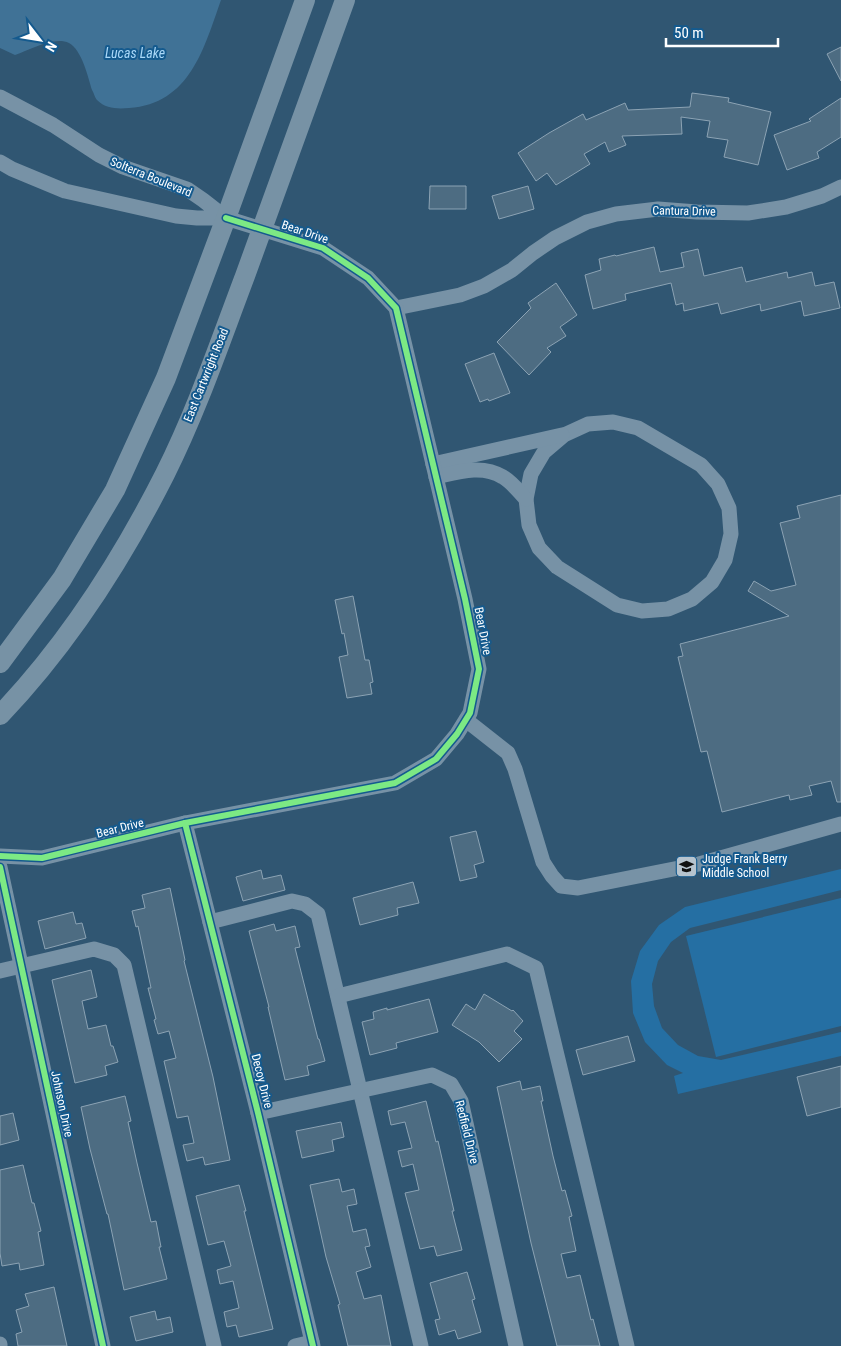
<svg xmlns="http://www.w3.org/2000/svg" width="841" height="1346" font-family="'Roboto Condensed',sans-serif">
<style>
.grass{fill:#256fa3}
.water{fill:#407296}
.building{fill:#4d6c82;stroke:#8ca3b4}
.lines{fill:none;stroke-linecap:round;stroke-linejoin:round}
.minor{stroke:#7792a6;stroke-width:15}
.major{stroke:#7792a5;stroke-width:20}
.cycleway-casing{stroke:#145a8e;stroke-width:9}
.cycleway{stroke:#7ce984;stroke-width:6}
.labels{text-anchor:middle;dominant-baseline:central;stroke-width:4;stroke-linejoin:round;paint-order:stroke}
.street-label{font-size:12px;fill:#fff;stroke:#145a8e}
.poi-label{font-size:12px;fill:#fff;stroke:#145a8e;text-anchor:start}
.water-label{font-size:14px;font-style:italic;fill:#aad8f8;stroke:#145a8e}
</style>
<rect width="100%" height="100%" fill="#305672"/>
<g class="grass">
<path d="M841 869V890L690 928 671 942 658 961 652 984 654 1006 662 1028 678 1045 698 1056 721 1060 841 1032V1056L678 1094 674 1076 683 1073 667 1065 645 1042 633 1013 631 981 640 951 659 925 685 907Z"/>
<path d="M841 898V1026L716 1057 686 936Z"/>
</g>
<path class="water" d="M0 0H221C204 48 190 104 129 108 118 109 106 109 97 100 95 98 94 93 92 90 88 77 82 50 69 43 54 36 30 50 15 55L0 48Z"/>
<g class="building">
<path d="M841 47V81L827 54Z"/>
<path d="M692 93 729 98 728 102 771 112 758 165 724 157 728 140 707 137 710 121 681 117 682 134 622 136 626 145 609 152 605 142 584 154 590 164 556 185 547 173 536 181 518 153 549 133 583 114 586 120 625 103 628 110 690 107Z"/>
<path d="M841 98V137L817 152 819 158 787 170 774 135 811 121 809 119Z"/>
<path d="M430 186H466V209H429Z"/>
<path d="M528 186 534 209 499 219 492 196Z"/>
<path d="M654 247 660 272 684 267 681 253 698 249 704 276 742 267 746 282 787 272 788 278 812 272 815 286 834 282 840 308 804 316 801 301 761 311 760 304 721 314 718 303 684 311 683 303 676 305 671 283 625 294 626 300 593 309 585 275 601 270 599 259 615 255 616 256Z"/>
<path d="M556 283 577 315 560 327 566 336 547 348 551 352 529 375 497 342 531 308 528 303Z"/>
<path d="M494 353 510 393 489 401 488 399 480 402 465 364Z"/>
<path d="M841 495V802H837L831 781 809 786 812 795 790 800 789 795 722 812 707 751 701 752 678 657 683 656 680 644 789 616 748 591 754 581 771 591 796 585 780 523 800 518 797 506Z"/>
<path d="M353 596 365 660H369L373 682 370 683 372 694 347 698 339 657 348 655 344 633 342 634 335 600Z"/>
<path d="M476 831 484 862 474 865 477 877 460 881 450 837Z"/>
<path d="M261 870 263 879 281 875 285 890 243 901 236 877Z"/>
<path d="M413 882 419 903 397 908 398 915 360 925 353 898Z"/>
<path d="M170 888 185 960 184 961 213 1077 230 1160 205 1165 203 1157 187 1161 183 1145 194 1143 188 1116 177 1118 164 1061 176 1058 169 1031 158 1034 154 1020 156 1019 148 988H151L138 926 136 927 132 911 145 908 142 895Z"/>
<path d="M73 912 76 924 82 923 86 938 45 949 38 921Z"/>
<path d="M274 924 276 931 295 926 300 947 295 948 318 1039H319L325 1061 307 1066 309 1075 285 1080 268 1007H269L249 931Z"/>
<path d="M91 970 97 997 82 1001 88 1029 106 1025 111 1046H113L118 1062 105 1066 107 1075 75 1083 52 980Z"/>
<path d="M484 994 512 1011 513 1010 523 1021 514 1031 522 1039 499 1062 479 1042 452 1025 466 1004 475 1010Z"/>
<path d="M429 999 438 1032 396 1043 397 1048 370 1055 362 1022 374 1019 373 1012 387 1008V1010Z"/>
<path d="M628 1036 635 1061 583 1075 576 1050Z"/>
<path d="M841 1066V1107L807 1116 797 1077Z"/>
<path d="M520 1081 522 1090 540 1086 543 1101H541L553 1156 562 1191 565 1190 572 1216 569 1217 576 1251 561 1254 567 1278 580 1275 591 1320 593 1319 600 1346H557L531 1243 497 1087Z"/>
<path d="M125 1096 131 1121 128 1122 137 1163 151 1222 156 1221 161 1247H159L167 1279 124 1290 108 1214H107L90 1149 81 1107Z"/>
<path d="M426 1101 436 1142 438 1141 454 1211H452L462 1250 437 1256 434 1246 420 1249 405 1193 419 1190 413 1164 402 1167 398 1151 412 1148 405 1122 391 1125 388 1111Z"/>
<path d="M13 1113 19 1140 0 1145V1116Z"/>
<path d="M341 1122 344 1137 332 1140 334 1151 302 1158 296 1131Z"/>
<path d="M23 1165 32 1203H34L41 1231 38 1232 44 1265 20 1270 19 1263 2 1266 0 1253V1170Z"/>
<path d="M339 1179 342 1192 354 1189 357 1204 347 1206 353 1232 366 1229 370 1246 365 1247 371 1267 356 1272 364 1299 381 1295 391 1346H348L338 1305 340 1304 326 1257 310 1185Z"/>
<path d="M239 1185 246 1211H244L273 1329 239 1337 236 1325 227 1327 224 1312 239 1308 233 1281 220 1284 217 1270 231 1266 224 1241 208 1245 196 1196Z"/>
<path d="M467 1272 475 1299 472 1300 481 1332 458 1339 455 1330 439 1335 435 1320 440 1319 430 1283Z"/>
<path d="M54 1287 67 1346H18L16 1334 22 1332 16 1310 29 1306 25 1294Z"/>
<path d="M155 1311 157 1320 170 1317 173 1332 136 1341 130 1317Z"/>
</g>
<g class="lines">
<g class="minor">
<path d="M0 97 53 125 99 155 123 167 187 189 203 200 226 218H197L176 216 65 191 12 169 0 162"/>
<path d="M396 308 460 295 484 286 512 270 533 253 555 238 587 222 616 214 658 209 697 212 748 213 786 207 822 196 841 187"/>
<path d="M613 422 638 428 701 465 718 484 729 508 731 534 725 560 712 582 692 599 668 609 642 611 617 605 557 567 539 548 529 525 526 499 531 474 544 452 564 435 588 424Z"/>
<path d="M433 464 562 435"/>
<path d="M436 477C458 472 482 464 503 477 512 482 519 492 526 499"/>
<path d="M466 720 508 753 515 769 543 862 552 876 561 886 578 888 699 864 841 824"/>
<path d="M185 823 258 1113 313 1346"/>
<path d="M0 856 42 858 185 823 395 783 436 759 457 734 470 713 479 669 465 599 396 308 368 278 323 248 226 218"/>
<path d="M0 867 103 1346"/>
<path d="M210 922 292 901 305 904 318 914 421 1346"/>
<path d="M0 971 94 949 114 955 124 965 214 1346"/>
<path d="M338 996 507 954 536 968 627 1346"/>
<path d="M258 1113 432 1075 451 1084 461 1101 516 1346"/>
<path d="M0 1344V1346"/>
<path d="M295 1346 312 1342"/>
</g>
<g class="major">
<path d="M0 663 62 579 115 490 166 378 226 218 305 0"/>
<path d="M0 715C68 644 121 561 165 474 197 410 220 342 245 276 279 184 311 92 345 0"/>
</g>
<defs>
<g id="cycleway">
<path d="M185 823 258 1113 313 1346"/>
<path d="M0 856 42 858 185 823 395 783 436 759 457 734 470 713 479 669 465 599 396 308 368 278 323 248 226 218"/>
<path d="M0 867 103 1346"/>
</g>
</defs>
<use href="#cycleway" class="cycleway-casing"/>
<use href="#cycleway" class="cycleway"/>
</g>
<defs>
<symbol id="school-square" viewBox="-11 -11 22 22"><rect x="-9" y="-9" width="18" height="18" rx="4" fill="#b7c4ce" stroke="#145a8e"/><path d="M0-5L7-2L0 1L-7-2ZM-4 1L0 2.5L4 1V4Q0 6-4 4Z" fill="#111"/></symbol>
</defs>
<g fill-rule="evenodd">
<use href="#school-square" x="674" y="854" width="25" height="25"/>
</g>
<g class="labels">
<g class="street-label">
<text transform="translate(151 177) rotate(22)">Solterra Boulevard</text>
<text transform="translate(684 211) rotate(1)">Cantura Drive</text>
<text transform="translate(305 232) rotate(19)">Bear Drive</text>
<text transform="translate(206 375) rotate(-68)">East Cartwright Road</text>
<text transform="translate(483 631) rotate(79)">Bear Drive</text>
<text transform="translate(120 828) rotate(-14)">Bear Drive</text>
<text transform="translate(262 1081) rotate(76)">Decoy Drive</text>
<text transform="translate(62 1104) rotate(78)">Johnson Drive</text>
<text transform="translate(467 1132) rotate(76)">Redfield Drive</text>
</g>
<g class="poi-label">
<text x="702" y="859">Judge Frank Berry<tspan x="702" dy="14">Middle School</tspan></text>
</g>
<g class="water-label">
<text x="135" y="53">Lucas Lake</text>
</g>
</g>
<g transform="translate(40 40) rotate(121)" stroke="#145a8e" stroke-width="4" paint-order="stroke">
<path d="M0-4L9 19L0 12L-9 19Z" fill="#ffffff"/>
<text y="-8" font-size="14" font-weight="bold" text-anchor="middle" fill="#ffffff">N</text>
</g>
<path d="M666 38v8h112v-8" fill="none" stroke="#ffffff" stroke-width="2.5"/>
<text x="674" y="38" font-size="15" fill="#ffffff" stroke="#145a8e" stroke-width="4" paint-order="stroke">50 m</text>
</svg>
